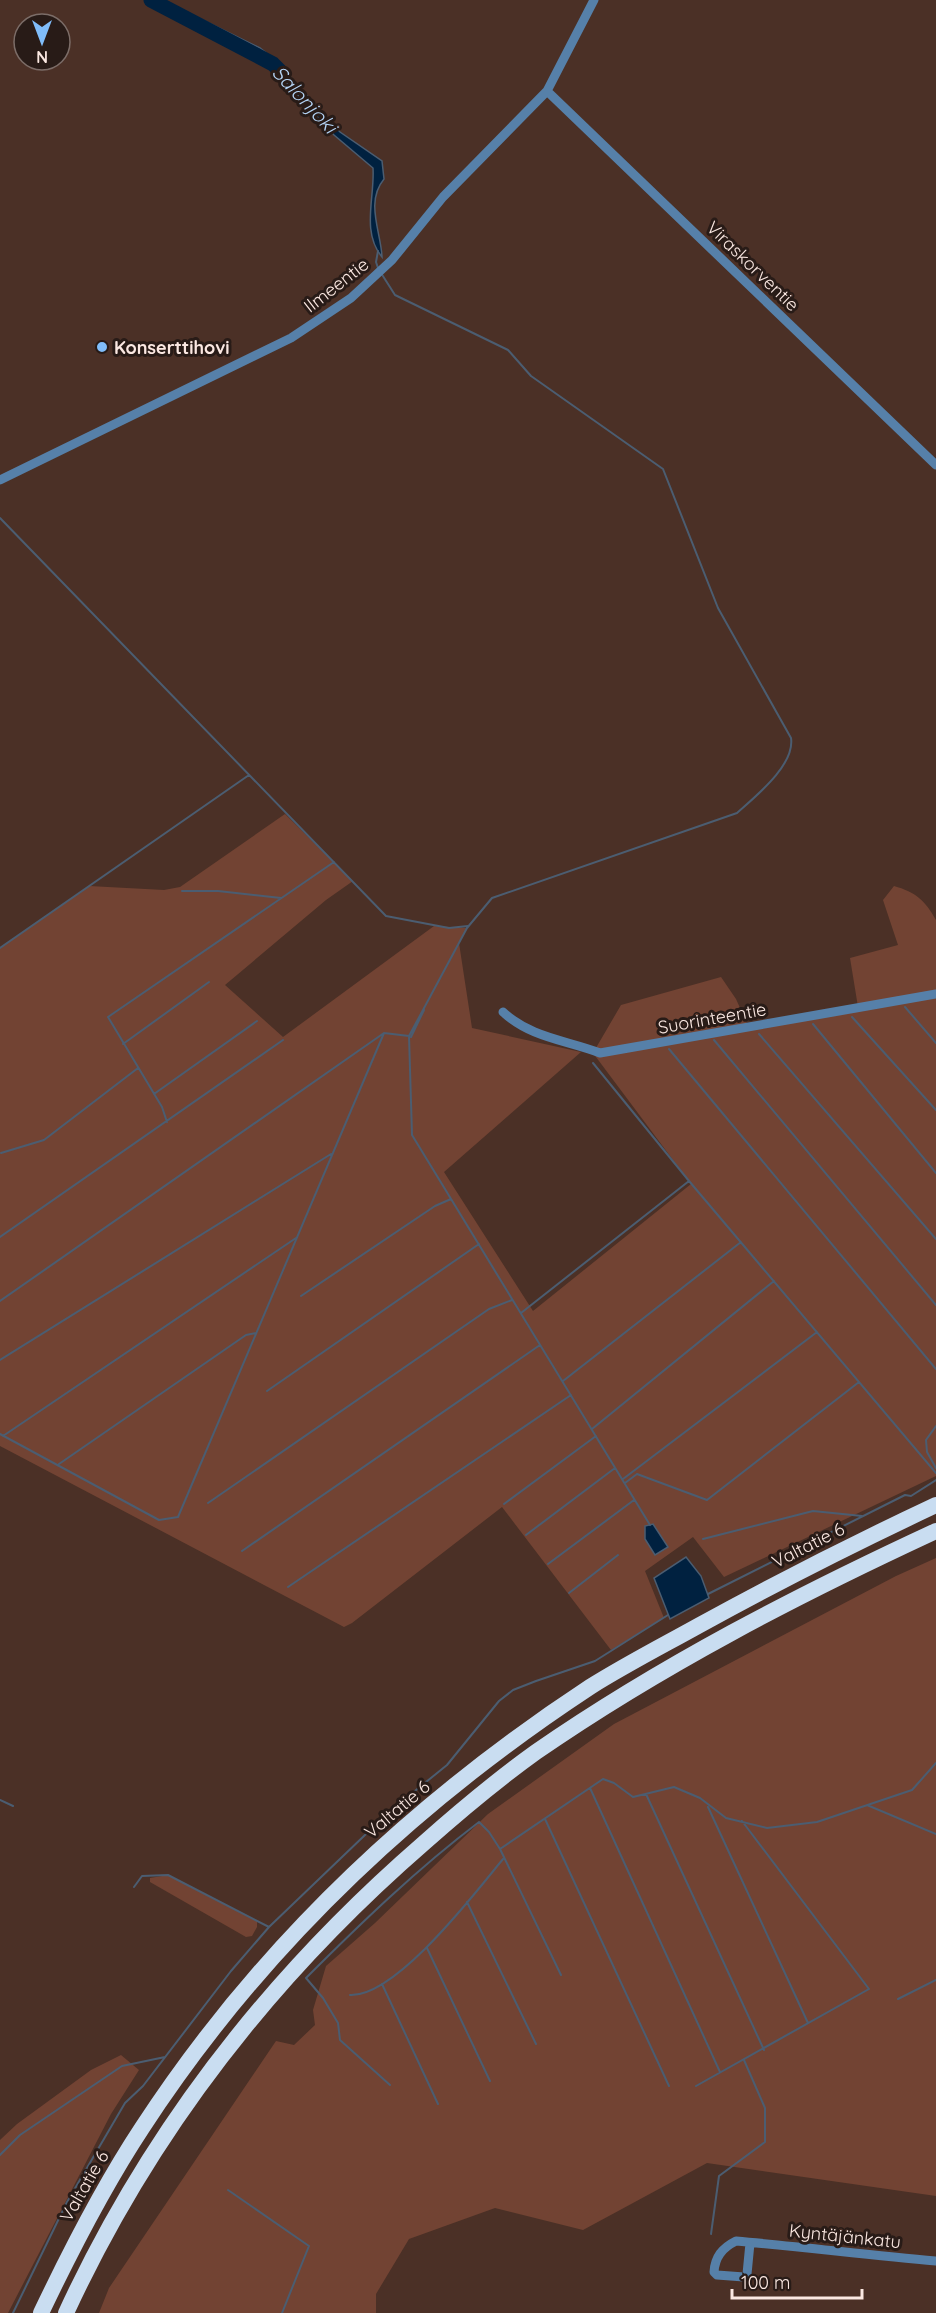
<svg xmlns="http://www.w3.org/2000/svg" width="936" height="2313" font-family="Quicksand,sans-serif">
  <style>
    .green { fill: #724333 }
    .water { fill: #002140; stroke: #4b5d71; stroke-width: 1.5 }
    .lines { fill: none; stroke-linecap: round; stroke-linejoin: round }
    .stream { stroke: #4b5d71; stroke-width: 2 }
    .river { stroke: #002140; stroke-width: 15 }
    .minor { stroke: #5680a9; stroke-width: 9 }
    .motorway { stroke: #c9ddf1; stroke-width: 16 }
    .poi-dot { fill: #80bdfa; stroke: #281b17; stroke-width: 2 }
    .labels { text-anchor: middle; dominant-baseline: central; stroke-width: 6; stroke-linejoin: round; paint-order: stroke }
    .street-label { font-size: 18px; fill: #fbe8e2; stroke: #281b17 }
    .poi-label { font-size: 18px; font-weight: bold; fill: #fbe8e2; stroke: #281b17; text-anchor: start }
    .water-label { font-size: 20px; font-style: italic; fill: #b4d4f6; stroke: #281b17 }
  </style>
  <rect width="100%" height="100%" fill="#4b3026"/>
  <!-- green -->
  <path class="green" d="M285,814L353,881L326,900L225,985L283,1037L434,926L467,928L459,943L472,1028L581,1052L444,1172L533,1311L691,1184L593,1053L621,1005L721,977L736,999L749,1028L858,1007L850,958L898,945L883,900L894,886C915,892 925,900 936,920V1476L724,1577L693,1537L645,1571L664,1618L611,1650L502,1507L352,1623L344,1627L0,1446V948L89,886L164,890L180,887Z
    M936,1558V2196L707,2163L583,2230L495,2208L409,2239L376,2294V2313H99L109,2288L276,2041L294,2045L315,2025L313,2010L326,1966L375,1923L488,1814L614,1724L896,1576Z
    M168,1875L257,1921V1927L252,1936L246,1937L150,1882V1878Z
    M121,2055L139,2070L111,2114L8,2313H0V2140L17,2124L91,2070Z"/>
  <!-- water -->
  <path class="water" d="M149,0H162L260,48L276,61L340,132L382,161L384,179C365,202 381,232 382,257C361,232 375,197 373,168L334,135L264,58Z
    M653,1524L668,1547L655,1555L645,1539V1526Z
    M686,1557L701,1576L709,1598L670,1619L654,1578Z"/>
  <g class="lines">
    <!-- stream -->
    <path class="stream" d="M378,251L376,262L378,268
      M381,273L395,295L508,350L531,376L663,469L718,608L791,738C795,765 756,796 737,813L492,898L467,928L409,1036L412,1135L650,1525
      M0,518L386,916L449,928L468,926
      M182,891H218L281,898
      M0,948L249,775
      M905,1007L936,1043
      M852,1017L936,1110
      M813,1024L936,1173
      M759,1034L936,1239
      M411,1037L424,1010
      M714,1040L936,1305
      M123,1044L209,982
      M669,1049L936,1369
      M593,1063L689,1181L936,1473
      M154,1094L257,1021
      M167,1122L162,1107L108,1017L334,862
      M1,1153L44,1140L138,1068
      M0,1237L283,1040
      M301,1296L435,1206L451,1199
      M0,1301L384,1033L409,1036
      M521,1313L689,1181
      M0,1360L331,1154
      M563,1381L741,1242
      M267,1391L479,1244
      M936,1426L926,1440L927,1452L936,1468
      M592,1429L774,1281
      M0,1434L159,1520L178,1517L384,1033
      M3,1436L296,1238
      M59,1464L246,1335L256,1333
      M623,1479L817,1332
      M625,1483L637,1474L707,1500L859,1382
      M208,1503L489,1309L512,1300
      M504,1504L596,1436
      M526,1535L615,1468
      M703,1539L813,1511L862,1516
      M242,1551L540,1345
      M548,1564L634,1500
      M288,1587L571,1395
      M569,1593L618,1555
      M708,1594L905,1495L911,1496L936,1480
      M590,1788L720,2072
      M646,1794L764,2050
      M0,1800L13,1806
      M867,1805L936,1834
      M708,1807L808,2023
      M545,1819L669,2086
      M500,1849L603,1779L614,1783L633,1797L674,1787L700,1798L726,1818L767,1828L817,1822L912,1790L936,1763
      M134,1887L142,1876L168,1875L269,1927
      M467,1902L536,2044
      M427,1948L490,2081
      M382,1984L438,2104
      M350,1995C396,1997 475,1893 503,1859
      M898,1999L936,1980
      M390,2085L340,2040L338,2023L323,1998L306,1978C361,1923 417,1869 479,1822L489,1832L500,1849L561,1975
      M696,2086L869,1989L742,1821
      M0,2155L20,2135L122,2066L165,2057
      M228,2190L309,2246L282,2313
      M711,2234L719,2176L765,2142V2108L744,2060
      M13,2313L67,2202L125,2103L143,2086L231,1971L269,1927L389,1812L447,1765L499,1701L513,1690L536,1681L595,1661L668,1615"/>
    <!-- river -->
    <path class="river" d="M151,0L273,64L281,72"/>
    <!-- minor -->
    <path class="minor" d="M547,91L936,465
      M0,480L291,338L351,298L392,260L443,197L547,91L594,0
      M503,1012C531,1038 566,1040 600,1053L936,994
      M750,2243L747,2274L744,2277L717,2275L714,2272C715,2257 722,2248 736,2241C803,2247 869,2255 936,2261"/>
    <!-- motorway -->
    <path class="motorway" d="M41,2313C71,2250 103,2187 142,2128C258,1950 412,1804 590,1687C625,1665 662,1646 698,1626C776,1583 855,1543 936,1505
      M66,2313C150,2131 273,1974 424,1843C460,1811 497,1780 536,1752C662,1665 798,1595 936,1531"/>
  </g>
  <!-- markers -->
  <circle class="poi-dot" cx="102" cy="347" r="6"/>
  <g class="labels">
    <!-- street labels -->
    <g class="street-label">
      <text transform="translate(753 266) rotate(44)">Viraskorventie</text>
      <text transform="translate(336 285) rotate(-38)">Ilmeentie</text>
      <text transform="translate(712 1018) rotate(-10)">Suorinteentie</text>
      <text transform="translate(808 1545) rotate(-27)">Valtatie 6</text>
      <text transform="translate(397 1809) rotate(-40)">Valtatie 6</text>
      <text transform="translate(84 2186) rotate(-60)">Valtatie 6</text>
      <text transform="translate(845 2236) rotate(6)">Kyntäjänkatu</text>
    </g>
    <!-- poi labels -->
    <g class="poi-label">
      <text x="114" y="347">Konserttihovi</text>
    </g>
    <!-- water labels -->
    <g class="water-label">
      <text transform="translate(305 99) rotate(47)">Salonjoki</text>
    </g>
  </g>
  <!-- north arrow -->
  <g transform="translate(42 42) rotate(180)"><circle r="28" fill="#281b17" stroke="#7c6d68" stroke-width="1.5"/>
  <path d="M0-4.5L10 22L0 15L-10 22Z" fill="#80bdfa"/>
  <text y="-9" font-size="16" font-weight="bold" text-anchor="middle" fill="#fbe8e2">N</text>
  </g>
  <!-- scale -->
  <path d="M732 2289v9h130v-9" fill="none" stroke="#fbe8e2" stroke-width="3"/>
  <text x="741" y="2289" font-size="18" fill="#fbe8e2" stroke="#281b17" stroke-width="4.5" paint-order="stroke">100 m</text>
</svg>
